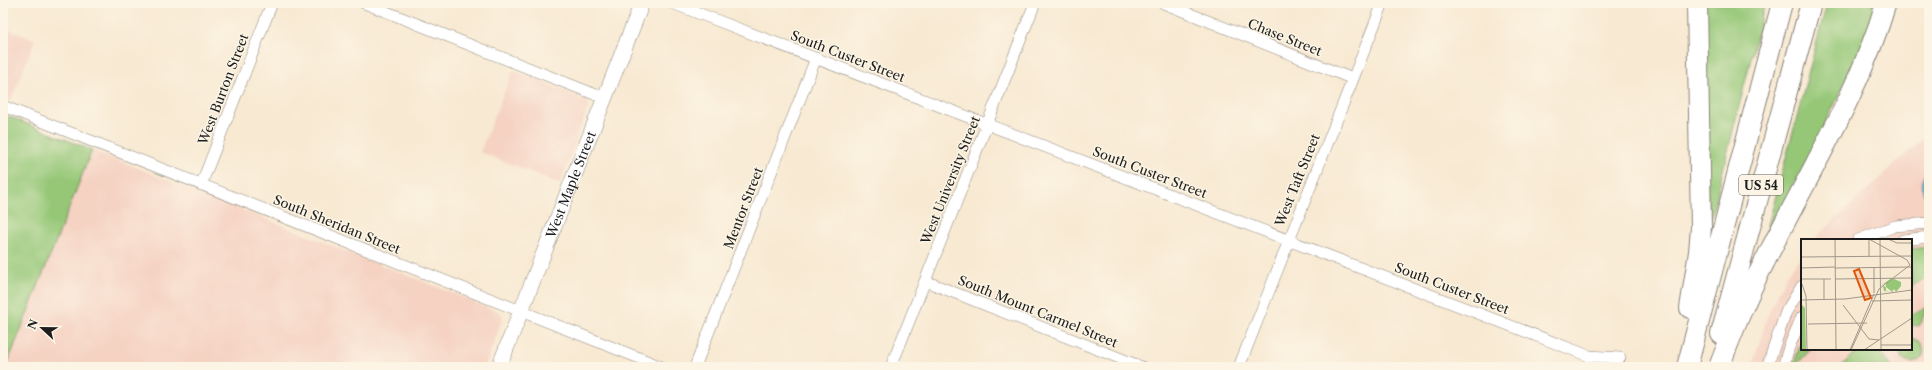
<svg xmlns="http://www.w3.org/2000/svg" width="1932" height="370" font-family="'Libre Caslon Text',serif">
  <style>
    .built { fill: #f5d2c2 }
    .green { fill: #95c777; stroke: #58724a }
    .water { fill: #59bcd8; stroke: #3a6c7a }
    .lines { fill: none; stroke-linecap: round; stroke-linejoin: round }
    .street-casing { stroke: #8a8277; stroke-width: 12 }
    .secondary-casing { stroke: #8a8277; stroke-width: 16 }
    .highway-casing { stroke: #8a8277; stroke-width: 22 }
    .street { stroke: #fff; stroke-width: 11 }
    .secondary { stroke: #fff; stroke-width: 15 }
    .highway { stroke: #fff; stroke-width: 20 }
    .labels { text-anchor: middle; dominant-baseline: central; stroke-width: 3; stroke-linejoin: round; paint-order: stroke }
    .shield { fill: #fcf5e5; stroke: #5f5d58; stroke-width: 1 }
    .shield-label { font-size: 12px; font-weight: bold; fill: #1c1c1c }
    .street-label { font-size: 13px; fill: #1c1c1c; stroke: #fcf5e5 }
    .inset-road { fill: none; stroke: #a09789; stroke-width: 1 }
    .view { fill: #de560d; fill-opacity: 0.15; stroke: #de560d; stroke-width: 2 }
    .inset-edge { fill: none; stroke: #1c1c1c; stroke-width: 2 }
  </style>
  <rect width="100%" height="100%" fill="#fcf5e5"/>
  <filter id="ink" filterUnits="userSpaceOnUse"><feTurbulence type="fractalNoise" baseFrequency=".025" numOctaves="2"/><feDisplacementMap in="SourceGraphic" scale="8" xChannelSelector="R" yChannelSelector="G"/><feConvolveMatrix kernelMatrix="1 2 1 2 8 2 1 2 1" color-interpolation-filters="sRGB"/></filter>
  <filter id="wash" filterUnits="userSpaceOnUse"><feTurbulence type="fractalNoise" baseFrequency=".012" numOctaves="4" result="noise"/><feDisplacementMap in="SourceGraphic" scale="16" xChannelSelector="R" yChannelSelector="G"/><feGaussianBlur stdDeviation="0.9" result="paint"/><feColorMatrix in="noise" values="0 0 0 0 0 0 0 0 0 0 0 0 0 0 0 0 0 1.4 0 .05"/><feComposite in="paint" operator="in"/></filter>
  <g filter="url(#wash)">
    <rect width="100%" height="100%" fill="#f8e9d2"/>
    <!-- built -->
    <path class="built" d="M3,27L35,40L11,101L3,98Z
      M513,70L588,101L589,106L560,184L480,152Z
      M1929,133V367H1752L1768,314L1786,276L1802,255V349H1911V240H1813Z
      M92,150L497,311L502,314L503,318L485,367H6Z"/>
    <!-- green -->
    <path class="green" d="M1703,3H1765L1708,230Z
      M1827,3H1880L1871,31L1770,234L1766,233Z
      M3,114L92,150L6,367H3Z
      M1929,247V278L1911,286V249Z
      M1925,307L1927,309L1919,326L1911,325V315Z
      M1912,338L1920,342C1931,355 1915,370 1902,359L1899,349H1911Z
      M1802,339V349H1811L1797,364L1800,367H1793Z
      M1860,349H1877L1892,367H1840Z"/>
    <!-- water -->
    <path class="water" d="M1929,166V200C1918,191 1923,177 1929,166Z"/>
  </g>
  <g filter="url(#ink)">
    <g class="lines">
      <defs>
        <path id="street" d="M364,3L604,98
          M672,3L1589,356L1620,358
          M1163,3L1353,79
          M3,106L662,367
          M201,185L272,3
          M1858,240L1895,226L1929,223
          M1903,240L1929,237
          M925,281L1142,367
          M695,367L816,58
          M891,367L1035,3
          M1239,367L1383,3
          M1767,367L1786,312L1802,286
          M1783,367L1789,347L1802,317"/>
        <g id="secondary">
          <path id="s1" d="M499,367L642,3"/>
        </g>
        <path id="highway" d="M1690,308L1699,252L1701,227L1697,3
          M1721,334L1811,3
          M1687,367L1782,3
          M1719,367C1733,331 1747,295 1765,261C1807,176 1859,94 1886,3"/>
      </defs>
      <!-- street casing -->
      <use href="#street" class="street-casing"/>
      <!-- secondary casing -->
      <use href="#secondary" class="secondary-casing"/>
      <!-- highway casing -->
      <use href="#highway" class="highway-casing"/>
      <!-- street -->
      <use href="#street" class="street"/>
      <!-- secondary -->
      <use href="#secondary" class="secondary"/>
      <!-- highway -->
      <use href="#highway" class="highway"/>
    </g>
  </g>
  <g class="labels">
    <!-- shield labels -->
    <rect class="shield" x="1739" y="175" width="44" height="20" rx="3"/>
    <g class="shield-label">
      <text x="1761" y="185">US 54</text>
    </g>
    <!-- street labels -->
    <g class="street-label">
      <text transform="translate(1285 37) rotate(22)">Chase Street</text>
      <text transform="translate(848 56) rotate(21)">South Custer Street</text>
      <text transform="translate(223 89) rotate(-69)">West Burton Street</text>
      <text transform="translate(1150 172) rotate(21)">South Custer Street</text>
      <text transform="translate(950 180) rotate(-68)">West University Street</text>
      <text transform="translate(1297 180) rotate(-68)">West Taft Street</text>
      <text stroke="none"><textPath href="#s1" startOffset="196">West Maple Street</textPath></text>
      <text transform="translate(743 208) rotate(-69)">Mentor Street</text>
      <text transform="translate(337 224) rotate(22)">South Sheridan Street</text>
      <text transform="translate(1452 288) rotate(21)">South Custer Street</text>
      <text transform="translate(1038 311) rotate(22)">South Mount Carmel Street</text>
    </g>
  </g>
  <!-- overview -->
  <g transform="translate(1801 239)">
    <rect width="111" height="111" fill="#f8e9d2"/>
    <path d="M91,39L100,43V47L95,53L93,50L91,53H90L91,51L90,52L85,48V52L90,53L83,52L82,47L85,48V44L79,47ZM1,66L4,69L5,111H0Z" fill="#95c777"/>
    <path class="inset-road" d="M34,0L35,111M68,0V17M79,0L80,111M87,0L96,4H111M0,18L111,17M0,29L34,28M34,29L111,28M73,29V54M0,40H30M34,40L111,39M1,45L5,57L6,111M23,60V40M0,61L44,60L111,51M71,62L111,61M42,66L68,100L78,101M7,85L66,84M80,106H111M49,111L73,55M50,111L78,50L109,26L106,21L68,0M63,111L111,79"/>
    <path class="view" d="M58,30L70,59L64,61L53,32Z"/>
    <rect width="111" height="111" class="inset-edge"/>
  </g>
  <!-- margin -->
  <rect width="1932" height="370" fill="none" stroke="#fcf5e5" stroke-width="16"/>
  <!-- north arrow -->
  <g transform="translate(42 328) rotate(292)" stroke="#fcf5e5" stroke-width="3" paint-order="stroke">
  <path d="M0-3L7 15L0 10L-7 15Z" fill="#1c1c1c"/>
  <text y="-6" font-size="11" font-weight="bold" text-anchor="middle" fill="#1c1c1c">N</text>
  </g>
</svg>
